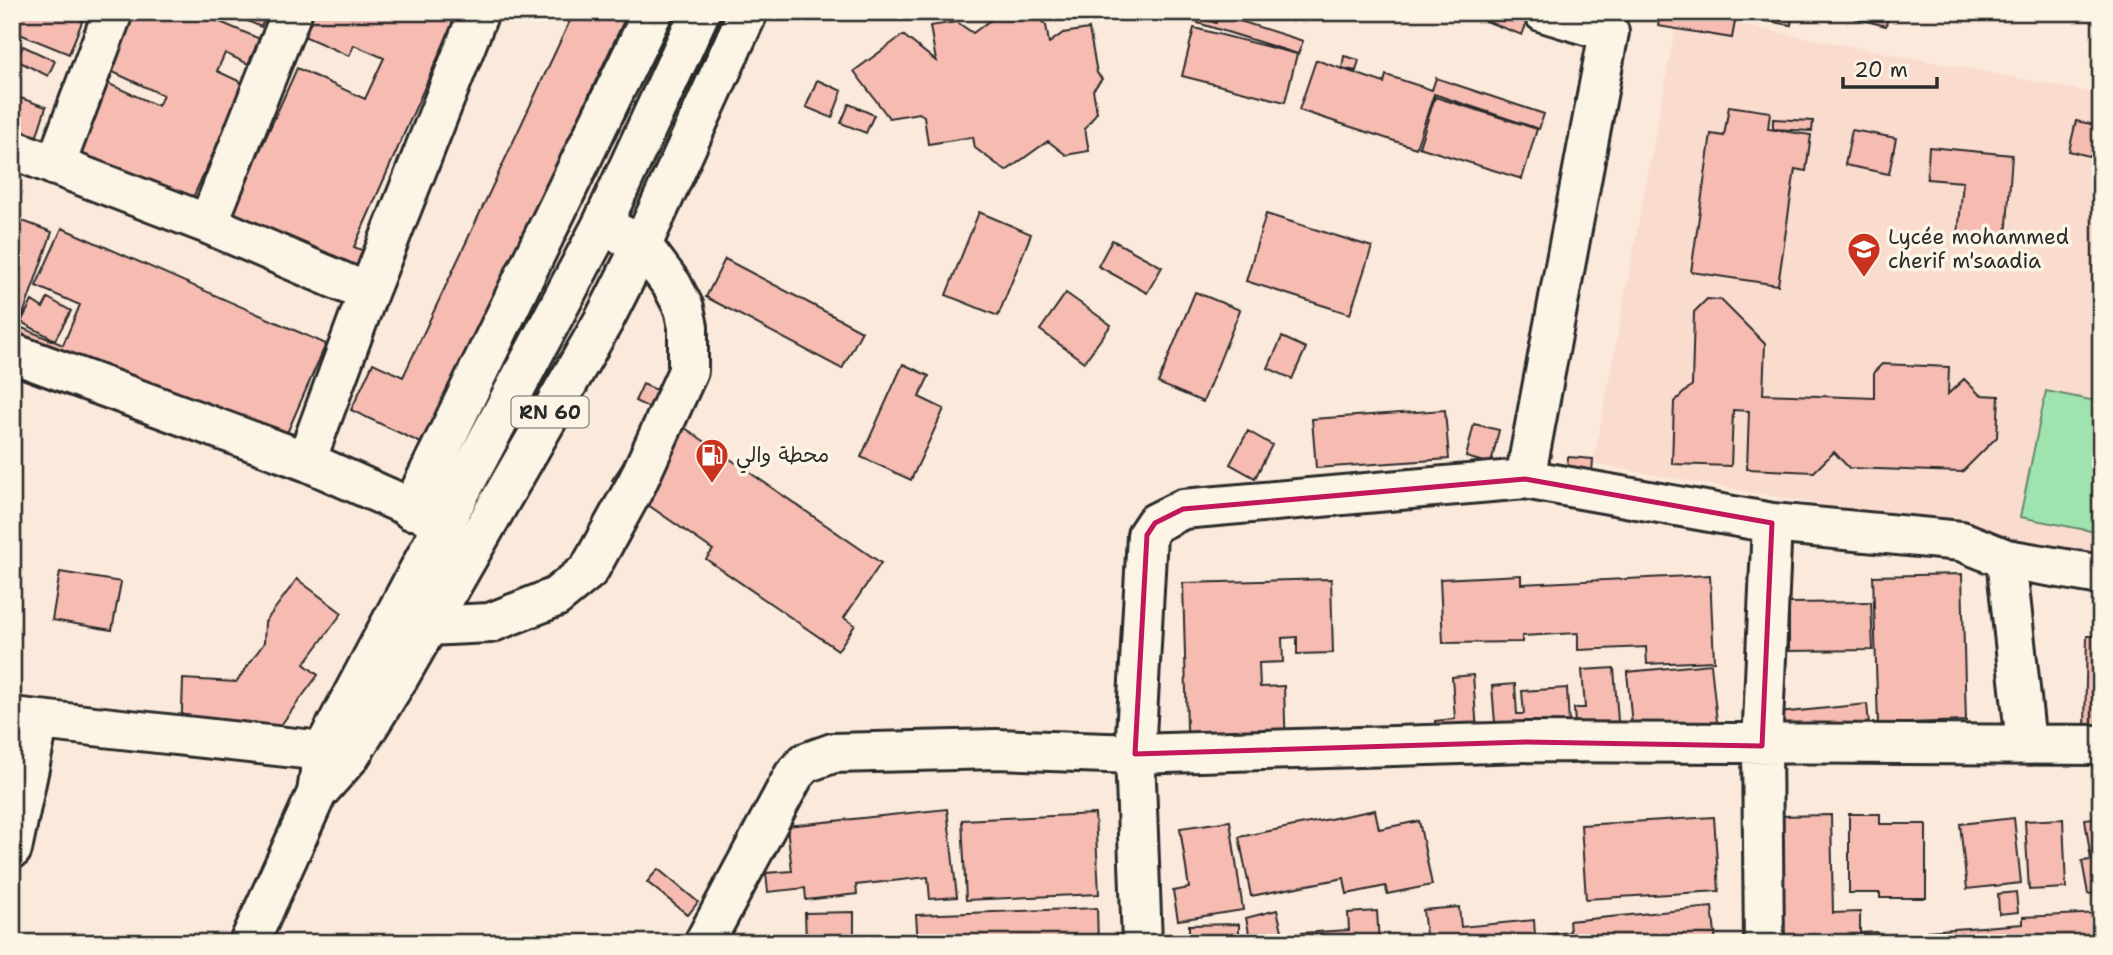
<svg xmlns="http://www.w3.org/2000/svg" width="2113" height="955" font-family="'Shantell Sans','Playpen Sans Arabic',sans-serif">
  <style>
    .built { fill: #fadccf }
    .green { fill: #9fe3ae; stroke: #65876c; stroke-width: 2 }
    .building { fill: #f6bcb2; stroke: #2b2b2b; stroke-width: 2 }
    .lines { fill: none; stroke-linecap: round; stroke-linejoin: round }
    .minor-casing { stroke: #2b2b2b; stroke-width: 44 }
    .major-casing { stroke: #2b2b2b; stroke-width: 44 }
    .minor { stroke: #fcf5e5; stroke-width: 38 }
    .major { stroke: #fcf5e5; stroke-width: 38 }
    .marked { fill: none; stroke: #c2185b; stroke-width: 5; stroke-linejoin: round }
    .labels { text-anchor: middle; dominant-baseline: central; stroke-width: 7; stroke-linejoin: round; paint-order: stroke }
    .shield { fill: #fcf5e5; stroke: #6a6863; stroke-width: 2 }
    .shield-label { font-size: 19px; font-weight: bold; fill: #2b2b2b }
    .poi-label { font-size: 21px; fill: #2b2b2b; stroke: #fcf5e5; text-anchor: start }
  </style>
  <rect width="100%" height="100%" fill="#fbeadb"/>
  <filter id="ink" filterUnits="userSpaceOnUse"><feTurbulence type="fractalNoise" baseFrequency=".0143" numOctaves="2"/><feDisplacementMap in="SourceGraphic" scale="14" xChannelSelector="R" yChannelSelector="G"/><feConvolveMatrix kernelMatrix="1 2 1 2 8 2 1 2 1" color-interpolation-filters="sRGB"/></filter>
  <g filter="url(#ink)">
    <!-- built -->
    <path class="built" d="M1678,13L2101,94V555L1593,464Z"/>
    <!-- green -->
    <path class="green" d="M2046,391L2101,402V533L2020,517Z"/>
    <!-- building -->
    <path class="building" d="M12,12H86L69,54L15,32L12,38Z
      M128,12H197L260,39L248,64L225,53L217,71L245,84L185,215L69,161L105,82L158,106L163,95L102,67Z
      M227,12H267L261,27Z
      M315,12H458L354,247L364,251L343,298L219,242L297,68L365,99L384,58L354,45L349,56L304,36Z
      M574,12H628L425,445L351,410L373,363L403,377Z
      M1001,12H1030L1046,25L1049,43L1063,33L1089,29L1097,73L1102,79L1093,90L1097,112L1085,129L1089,151L1066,155L1048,141L1006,171L975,148L973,137L928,144L924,116L919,113L889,118L854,71L903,35L936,61L930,26L957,22L973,33Z
      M1462,12H1531L1522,35Z
      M1660,12H1793L1791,25L1736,16L1732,38L1658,26Z
      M1852,12H1889L1886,26L1850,17Z
      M1218,14L1303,41L1298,54L1198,23L1200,18L1216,23Z
      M1194,28L1297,54L1285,102L1182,76Z
      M23,46L55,61L48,76L16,60Z
      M1344,56L1359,60L1356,71L1342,68Z
      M1316,60L1384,83L1386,75L1432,90L1436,78L1544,114L1539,129L1434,94L1416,148L1299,110Z
      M817,80L842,91L832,118L806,107Z
      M12,95L46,107L28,163L12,158Z
      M1435,97L1537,129L1522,179L1419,147Z
      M849,104L874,115L866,133L841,123Z
      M1729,106L1770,112L1768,129L1811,135L1806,171L1795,169L1778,285L1691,272L1711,134L1724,136Z
      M1773,119L1813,121L1812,131L1773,129Z
      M2076,121L2101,126V159L2069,151Z
      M1852,130L1896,138L1889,174L1845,165Z
      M1929,147L2012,155L2006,239L1958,235L1963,182L1927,179Z
      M979,212L1031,234L998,316L946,295Z
      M1266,214L1372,247L1350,314L1246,281Z
      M12,217L52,232L12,346Z
      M62,228L326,344L284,440L12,345L20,327L63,345L80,305L36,286Z
      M1112,240L1162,267L1147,293L1098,266Z
      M725,259L862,331L842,369L706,297Z
      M1195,292L1240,310L1203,402L1158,383Z
      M1066,293L1111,325L1084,362L1040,330Z
      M48,298L71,311L55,340L21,322L32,301L43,308Z
      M1707,299L1721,300L1765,344L1763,394L1874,398V372L1882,364L1949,367L1948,394L1964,379L1980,395L1999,396L1997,437L1962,472L1849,468L1834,452L1814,472L1747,469L1749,411L1733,410L1731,466L1672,464L1674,402L1692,385L1694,312Z
      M1282,337L1306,348L1292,379L1268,368Z
      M903,364L929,376L919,397L944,409L911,480L861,457Z
      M643,384L668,395L660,413L635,401Z
      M659,410L881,563L844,618L855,625L838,650L706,559L713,550L612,480Z
      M1445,410L1449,459L1316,468L1312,419Z
      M1474,424L1499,430L1491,464L1466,457Z
      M1248,431L1272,445L1255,478L1230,464Z
      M1568,457L1593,459L1591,488L1566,486Z
      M60,572L121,582L112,630L52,620Z
      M1962,574L1966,721L1878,724L1873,576Z
      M1521,575V584L1710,575L1714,661L1647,664L1646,647L1578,650V633L1522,636V642L1443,643L1440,579Z
      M297,579L342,613L304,664L318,675L275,733L181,739L183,679L236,682L264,643L265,622Z
      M1331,579L1333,653L1297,654V637L1282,638L1283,662L1259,663L1260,687L1284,686L1286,755L1188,764L1183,583Z
      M1871,602L1873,650L1789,651V603Z
      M2087,636H2101V729L2085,728Z
      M1711,664L1720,751L1635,758L1627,672Z
      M1614,668L1621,761L1570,764L1568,734L1496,735L1492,686L1515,684L1517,714H1524L1522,691L1567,688L1569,725H1575L1574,708H1585L1582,670Z
      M1473,675L1478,747L1436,740L1435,721L1455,719L1452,677Z
      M1867,704L1872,754L1785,764L1779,713Z
      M947,809L957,897L930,899L928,877L856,885L857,894L806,900L805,888L768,892L766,873L792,871L787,826Z
      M1375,810L1379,829L1419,821L1432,885L1387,894L1386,886L1347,894L1344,878L1251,896L1239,837Z
      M1095,814L1099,894L966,900L962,820Z
      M1849,814H1880V824H1926V898H1880V893H1849Z
      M1831,815L1833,913L1860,912V933L1877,932V943H1778L1776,816Z
      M1714,817L1719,891L1586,899L1581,825Z
      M2101,817V892L2088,894L2082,861L2091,860L2085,819Z
      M2014,818L2021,883L1967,889L1960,824Z
      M2063,819L2066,888L2029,890L2025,821Z
      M1230,821L1243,910L1178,920L1173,891L1189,888L1180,828Z
      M658,869L698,902L688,915L647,882Z
      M2016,892L2018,912L1999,914L1998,894Z
      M1459,907L1461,927L1534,920L1535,936L1570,932L1569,921L1712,907L1716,943H1427L1423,910Z
      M1097,908L1098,943H918L916,915Z
      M1277,910L1285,943H1251L1246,918Z
      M1377,911L1379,943H1302L1301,933L1349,930L1348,913Z
      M854,912V943H718L806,941L805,913Z
      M2101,913V943H1927V931L2023,924V917Z
      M1239,924V943H1189V925Z
      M597,935V943H582L581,936Z"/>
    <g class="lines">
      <defs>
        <path id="minor" d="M12,149L208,224L368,293L306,461
          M55,166L113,12
          M208,224L292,12
          M368,293L479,12
          M12,353L306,461L434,518
          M1525,479L1609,32L1543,12
          M411,510L653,12
          M1772,523L1961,541L2006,559L2101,575
          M2006,559L2026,744
          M401,621L427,626L490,623L556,597L589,570L637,483L688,371V327L684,308L672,285L642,245L602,225
          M12,717L323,751
          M12,849L39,720
          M704,943L794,775L805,763L833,753L996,749L1135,754L1526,742L2101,745
          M1142,943L1135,754L1147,535L1155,523L1183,509L1525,479L1772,523L1762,746L1764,943"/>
        <path id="major" d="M319,791L350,756L399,677L604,320L642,245L748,12
          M249,943L317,793L323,751L602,225L700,12"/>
      </defs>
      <!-- minor casing -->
      <use href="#minor" class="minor-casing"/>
      <!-- major casing -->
      <use href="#major" class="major-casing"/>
      <!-- minor -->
      <use href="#minor" class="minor"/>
      <!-- major -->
      <use href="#major" class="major"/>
    </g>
  </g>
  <!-- marked area -->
  <path class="marked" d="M1525,479L1772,523L1762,746L1526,742L1135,754L1147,535L1155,523L1183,509Z"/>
  <!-- icons -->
  <defs>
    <symbol id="school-pin" viewBox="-11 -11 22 30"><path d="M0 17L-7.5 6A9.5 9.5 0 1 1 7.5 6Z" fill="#c8321e" stroke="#fcf5e5"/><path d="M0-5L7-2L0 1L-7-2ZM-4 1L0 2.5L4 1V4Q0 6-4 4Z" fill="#fff"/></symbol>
    <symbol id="fuel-pin" viewBox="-11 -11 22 30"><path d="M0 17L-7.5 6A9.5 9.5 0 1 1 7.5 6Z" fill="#c8321e" stroke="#fcf5e5"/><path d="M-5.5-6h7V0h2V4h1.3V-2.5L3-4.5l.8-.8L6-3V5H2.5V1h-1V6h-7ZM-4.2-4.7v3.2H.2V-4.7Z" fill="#fff"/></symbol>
  </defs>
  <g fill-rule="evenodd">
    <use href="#school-pin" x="1845" y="230" width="38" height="52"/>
    <use href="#fuel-pin" x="693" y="436" width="38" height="52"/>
  </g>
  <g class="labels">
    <!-- shield labels -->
    <rect class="shield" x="511.5" y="396.5" width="77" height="31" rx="5"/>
    <g class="shield-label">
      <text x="550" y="412">RN 60</text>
    </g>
    <!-- poi labels -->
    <g class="poi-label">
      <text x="1888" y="237">Lycée mohammed<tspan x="1888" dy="24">cherif m'saadia</tspan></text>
      <text x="736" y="455">محطة والي</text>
    </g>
  </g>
  <!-- margin -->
  <rect width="2113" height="955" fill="none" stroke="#fcf5e5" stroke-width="42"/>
  <rect x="21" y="21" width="2071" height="913" fill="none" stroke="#2b2b2b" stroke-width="2.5" filter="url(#ink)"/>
  <!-- scale -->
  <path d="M1843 77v10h94v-10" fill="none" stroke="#2b2b2b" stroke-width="3.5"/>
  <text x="1854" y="77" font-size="21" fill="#2b2b2b" stroke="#fcf5e5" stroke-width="5" paint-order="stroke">20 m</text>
</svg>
